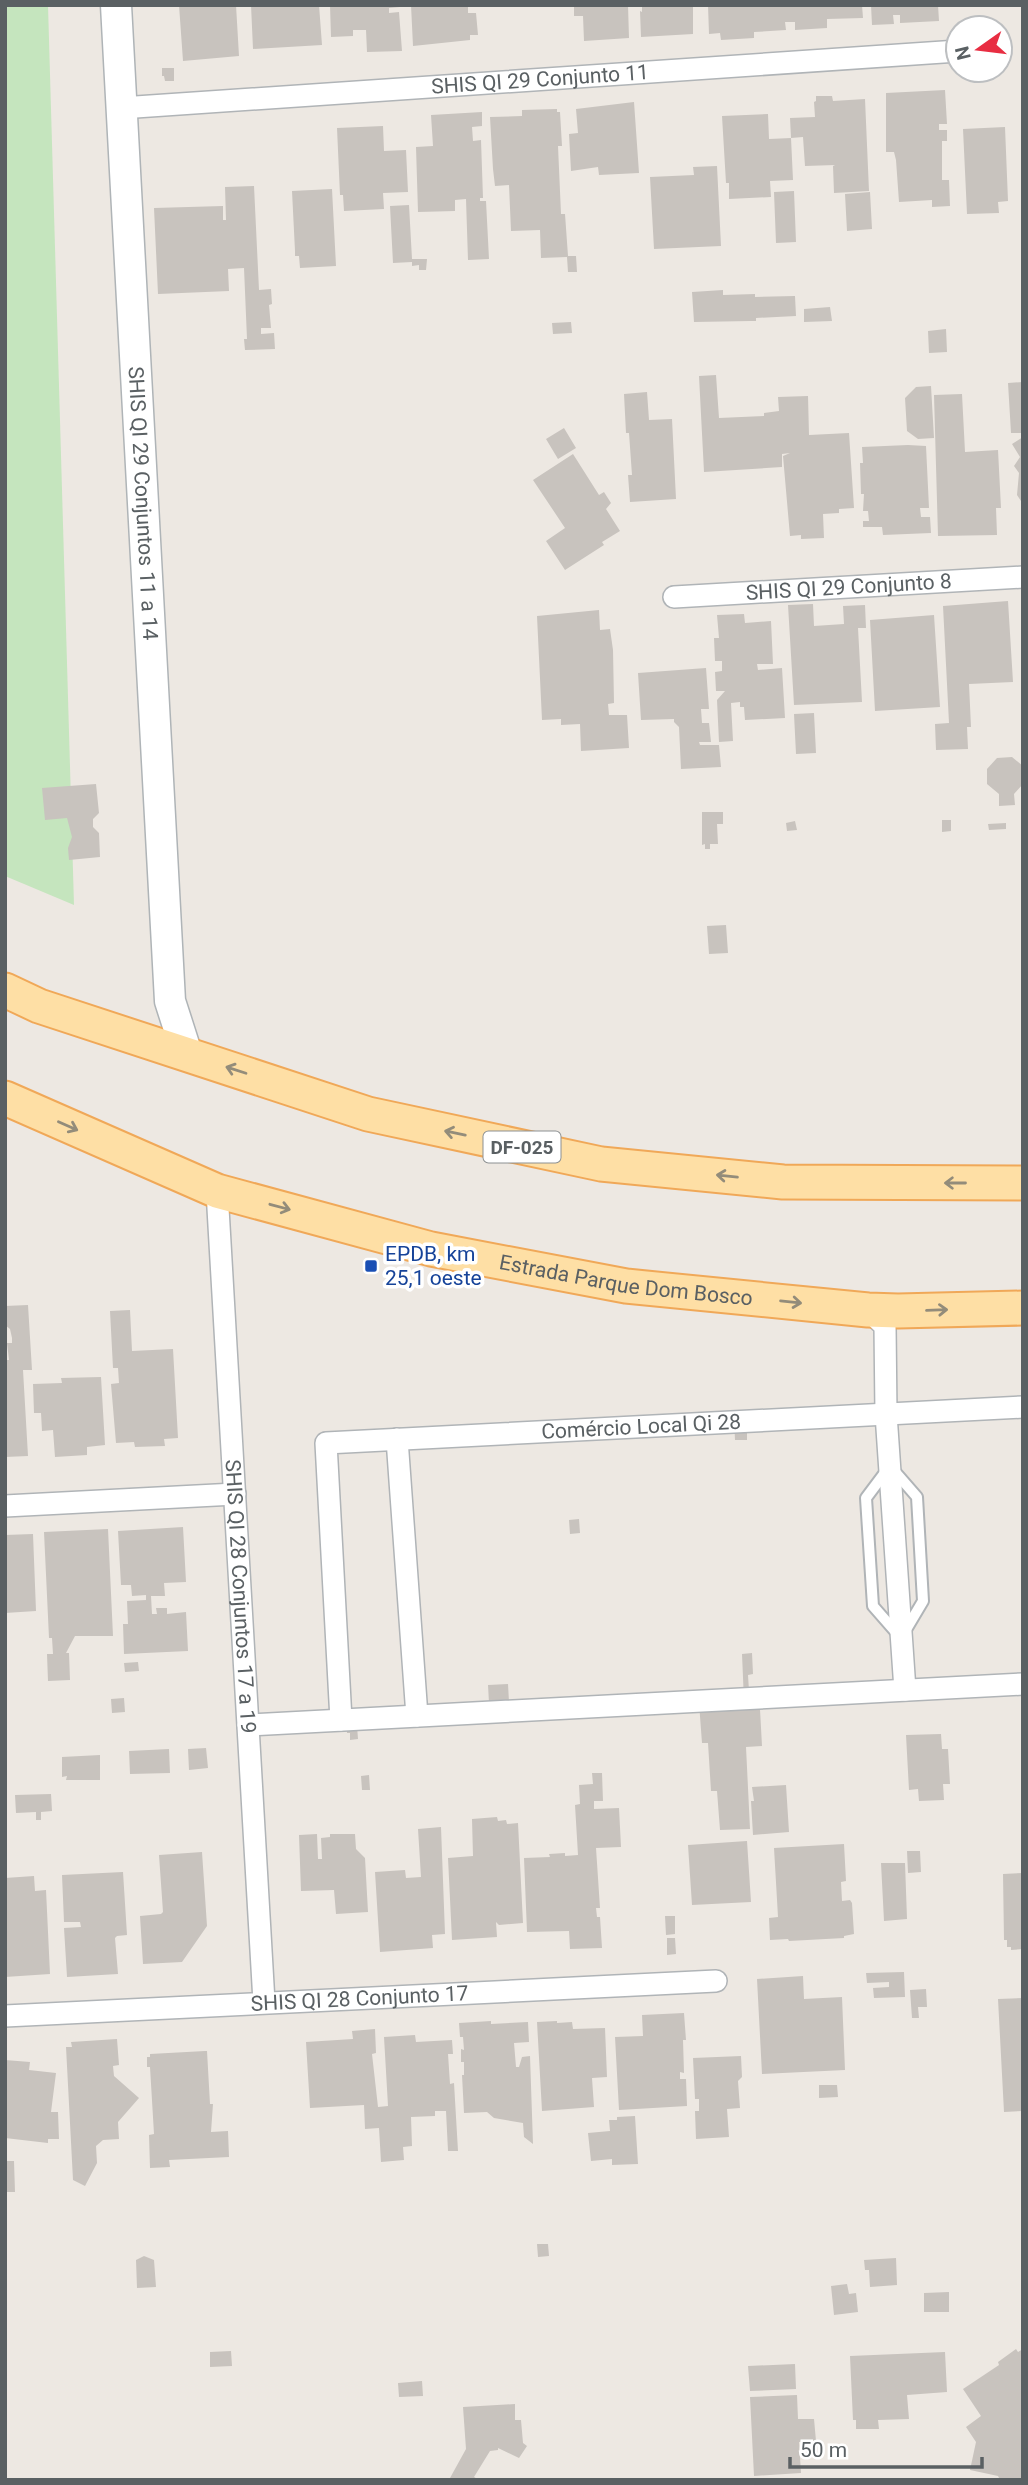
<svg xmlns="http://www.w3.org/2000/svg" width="1028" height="2485" font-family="Roboto,sans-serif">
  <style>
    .green { fill: #c5e5be }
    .building { fill: #c8c3be }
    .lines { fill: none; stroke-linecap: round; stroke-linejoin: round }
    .lane-casing { stroke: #b0b4b7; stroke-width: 14 }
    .street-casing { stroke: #b0b4b7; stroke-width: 24 }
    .secondary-casing { stroke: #afb4b7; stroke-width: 33 }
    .primary-casing { stroke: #f0a858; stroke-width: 37 }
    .lane { stroke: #fff; stroke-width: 10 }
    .street { stroke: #fff; stroke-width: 21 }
    .secondary { stroke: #fff; stroke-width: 30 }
    .primary { stroke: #fedfa5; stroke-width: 33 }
    .oneway { stroke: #938c7a }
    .transit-dot { fill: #1a4fb4; stroke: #fff; stroke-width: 2.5 }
    .labels { text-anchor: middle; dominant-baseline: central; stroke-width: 7; stroke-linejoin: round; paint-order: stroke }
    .shield { fill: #fff; stroke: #8c9092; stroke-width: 2 }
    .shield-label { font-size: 19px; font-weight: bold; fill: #5a6063 }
    .street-label { font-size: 21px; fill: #5a6063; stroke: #fff }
    .transit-label { font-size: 21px; fill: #164399; stroke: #fff; text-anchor: start }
  </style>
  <rect width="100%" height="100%" fill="#ede8e2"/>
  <!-- green -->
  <path class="green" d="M5,5H48L74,905L5,876Z"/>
  <!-- building -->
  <path class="building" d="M179,5H236L239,56L183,61Z
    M251,5H319L322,45L253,49Z
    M330,5H400V7L389,8V13L399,12L402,51L367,52L366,30H353V36L331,37Z
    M411,5H468V13H476L478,35H470V40L413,46Z
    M574,5H628L629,38L584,41L583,16H574Z
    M642,5H693V34L641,37L640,11L642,12Z
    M708,5H862L863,18L827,19V28L795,30V22H785L786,30L754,32V38L721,40L720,33L709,34Z
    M871,5H938L939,21L900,23V15H893L894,24L872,25Z
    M162,68H174V81H165L164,76H162Z
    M945,90L947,124H939V130H947V141H942V180H949L950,206L932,207V200L899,202L896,160L894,152H886V93Z
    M816,96H832L833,101L865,99L869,191L834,193L833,166L835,165L805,166L803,137L791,138L790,118L815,117L814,102L816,101Z
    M634,102L639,173L599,175L598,167L571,171L569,134L578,133L576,109Z
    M557,109V112H560L562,146H558L561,214H565L568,256H576L577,272H568L567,257L541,258L540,230L511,231L509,185L495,186L493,169L490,117L522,116V110Z
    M482,112V126L472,127L473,141L481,140L483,198H480V201H486L489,259L468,260L466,199L455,200V211L418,212L416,147L433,146L431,115Z
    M768,114L769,139L791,138L793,180L770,181L771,197L729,199V183H726L722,116Z
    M383,126L384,151L406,150L408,192L383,193L384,209L344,211L343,195H340L337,128Z
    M1005,127L1008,201L998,202L999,213L967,214L963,129Z
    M717,166L721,246L654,249L650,177L694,175L693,167Z
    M254,186L259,290L271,289L272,304L269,305L271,328H261V334L274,333L275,349L245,350L244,339H247L244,268L228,269L229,291L158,294L154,208L223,206V220H226L225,187Z
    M332,189L336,266L300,268L299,256H295V251L292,191Z
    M794,191L796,242L776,243L774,192Z
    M870,192L872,229L847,231L845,194Z
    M409,205L412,259H427L426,270H419V265L412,266V262L393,263L390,206Z
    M723,290V295L755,294V297L795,296L796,316L756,318V321H751L694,322L692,292Z
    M830,307L832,321L804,322V309Z
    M571,322L572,333L553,334L552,323Z
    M946,329L947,352L929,353L928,331Z
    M716,375L719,418L764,416V413L779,411L778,397L808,396L809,435L849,433L854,508L839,509V513L823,514L824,538L801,539V535L790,536L783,456L790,453L782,454V467L704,472L699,376Z
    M1023,382V433H1011L1008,383Z
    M931,386L934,438L918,439L907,431L905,398L916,387Z
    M647,392L649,420L672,419L676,499L630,502L628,475H632L629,433H626L624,394Z
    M962,394L965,452L998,450L1001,508H996L997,535L938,536L934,395Z
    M564,428L576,448L558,459L546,439Z
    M1023,437V504L1017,495L1019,473L1014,466L1020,457L1012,444Z
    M908,445L926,446L929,508H920L921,517H930L931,533L883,535L882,527H863V521H869L868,511H863L864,494H861L860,463H863L862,447Z
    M573,454L599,495L604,492L611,503L606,509L620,531L602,542L604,545L565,570L546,541L565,528L533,480Z
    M1008,601L1013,682L969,684L971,727H967L968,749L936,750L935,724L949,723L943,606Z
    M813,604L814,626L844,624L843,606L865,605L866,628H858L862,702L794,705L788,605Z
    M599,610L600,630L610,629L613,650L614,703L608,704L609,715H627L629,748L581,751L580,724L561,725V719L542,720L537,616Z
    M744,614L745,623L771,621L773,664H757L758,670L782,668L785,718L745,720L744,707H740V702L731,703L733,741L719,742L717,700L725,691H716L715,672L722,671V661H715L714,638H719L717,615Z
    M934,615L940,707L875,711L870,620Z
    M706,668L709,709H701L702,723H709L711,742H699L700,745H719L721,767L681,769L679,727L674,722V719L641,720L638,673Z
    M814,713L816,753L796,754L794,714Z
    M1012,757L1023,766V784L1014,794L1015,805L999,806V794L987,784V769L997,758Z
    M96,784L99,813L93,819V827L99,833L100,857L69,860L68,848L72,837L67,818L45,820L42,788Z
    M702,812H723V824H717L718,844H710V849H705V844L702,845Z
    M942,820H951V831L942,832Z
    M795,821L797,830L787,831L786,823Z
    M1006,823V829L989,830L988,824Z
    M726,925L728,953L709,954L707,926Z
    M28,1305L32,1370H23L28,1456L5,1457V1360H9L7,1343H12V1338L10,1329L5,1325V1306Z
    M130,1310L132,1351L173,1349L178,1438L164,1439L165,1446L135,1447L134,1442L116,1443L111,1384L119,1383L118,1368H113L110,1311Z
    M101,1377L105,1445L87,1447V1455L55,1457L53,1430L42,1431L41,1413H34L33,1384L62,1383L61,1378Z
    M747,1419V1440H735L734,1420Z
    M579,1519L580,1533L570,1534L569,1520Z
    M183,1527L186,1582L164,1583L165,1596H151L152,1614H157L156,1608H167V1614L186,1612L188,1651L124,1654L123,1624H128L127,1601L146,1600V1595L132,1596L131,1585H121L118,1531Z
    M108,1529L113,1636H75L66,1653H69L70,1680L48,1681L47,1654H53L52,1638H49L44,1532Z
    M33,1534L36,1611L5,1613V1535Z
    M752,1653L753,1674L748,1675L749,1691H759L762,1746L746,1747L750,1829L720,1830L717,1791H711L708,1743H702L699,1703L744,1701L742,1654Z
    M138,1662L139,1671L125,1672L124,1663Z
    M508,1684L510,1720L490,1721L488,1685Z
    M124,1698L125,1712L112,1713L111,1699Z
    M346,1713L357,1726L358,1739L350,1740V1733H347Z
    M941,1734L942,1749H948L950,1784H943L944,1800L919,1801L918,1789L909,1790L906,1735Z
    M206,1748L208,1768L189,1770L188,1749Z
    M169,1749L170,1773L130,1774L129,1751Z
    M100,1755V1780H66L67,1776L62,1777V1757Z
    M592,1773H602L603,1801H594V1809L619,1808L621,1847L596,1848L600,1908H596L597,1917H600L602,1948L570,1949L569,1931L527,1932L524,1858L550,1857L549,1854L565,1853V1856L578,1855L575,1805L580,1804L579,1785L593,1784Z
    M369,1775L370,1790H362L361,1776Z
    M786,1785L789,1832L753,1835L751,1801H754L752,1787Z
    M51,1794L52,1811L41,1812V1820H36V1812L16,1813L15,1795Z
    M497,1817L498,1821L506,1820L507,1824L518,1823L523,1923L499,1925L496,1922L497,1937L452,1940L448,1858L473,1856L472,1819Z
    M441,1827L445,1934L432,1935L433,1948L380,1952L375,1872L405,1870L406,1878L421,1877L418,1829Z
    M317,1834L318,1859H322L321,1838L330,1837V1834H355L356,1849L365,1858L368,1912L336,1914L334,1890L301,1891L299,1835Z
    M747,1841L751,1902L692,1905L688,1845Z
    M844,1844L846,1881L841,1882L842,1901L850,1900L852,1903L854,1934L844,1936V1938L789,1941L788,1939L770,1940L769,1918L778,1917L774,1848Z
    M907,1851H920L921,1872L908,1873Z
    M202,1852L207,1926L182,1962L143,1964L140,1916L161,1914L163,1912L159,1855Z
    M881,1863H905L907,1919L884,1921Z
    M123,1872L127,1935L117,1936L115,1938L118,1974L67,1977L64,1928L81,1927L80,1922H64L62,1875Z
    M1023,1873V1949L1011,1950V1947H1007V1940H1004L1003,1874Z
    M34,1876L35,1891L46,1890L50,1974L5,1977V1878Z
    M665,1916H675V1934L666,1935Z
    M667,1938H675L676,1954L667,1955Z
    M904,1972L905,1997L874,1998L873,1988L889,1987V1982L867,1983L866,1973Z
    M803,1976L804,1999L842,1997L845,2070L762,2074L757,1979Z
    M926,1989L927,2007H918L919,2018H912L910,1990Z
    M1023,1998V2111L1004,2112L998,1999Z
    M684,2013L686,2040H683L684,2073L680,2072V2079H686L687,2106L619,2110L615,2037L643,2036L642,2015Z
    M491,2021V2024L528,2022L529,2042L514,2043L516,2067H519L522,2057L530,2056L533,2144L524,2137L523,2123L494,2118L487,2112L464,2113L462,2075H464V2062H461V2049L464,2050L463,2037H460L459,2023Z
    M557,2021V2023L572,2022L573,2029L605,2028L607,2077L592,2078L594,2107L542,2111L537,2022Z
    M375,2029L376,2053L372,2054L378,2107L388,2106L384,2037L415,2035L416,2042L452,2040L453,2054H448L450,2084L454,2083L458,2151H448L446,2111H435V2116L411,2117L412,2146L403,2147L404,2160L381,2162L379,2128L365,2129L364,2105L310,2108L306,2042L353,2039L352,2031Z
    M117,2039L119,2065L113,2066L114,2076L139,2098L118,2122L119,2139L103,2140L96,2146L97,2163L85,2186L73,2180L66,2047H72L71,2042Z
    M205,2051H207L210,2104H213L211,2132L228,2131L229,2157L169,2160L170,2167L150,2168L149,2135L154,2134L150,2067H147V2057H150V2054Z
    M741,2056L742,2077L738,2081L740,2108L727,2109L729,2137L696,2139L695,2111H699V2099H695L693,2058Z
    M5,2060L30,2062L29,2070L56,2073L51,2112H58L59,2139H48V2143L5,2138Z
    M819,2085H837L838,2097L819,2098Z
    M635,2116L638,2164L612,2165V2159L591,2161L588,2133L610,2131L609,2120H617V2117Z
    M5,2161H14L15,2192H5Z
    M537,2244H548L549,2256L538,2257Z
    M144,2256L154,2260L156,2287L137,2288L136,2260Z
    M896,2258L897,2285L870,2287L869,2270H865L864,2260Z
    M847,2284L849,2294L856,2293L858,2312L834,2315L831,2286Z
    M949,2292V2312H924V2293Z
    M1016,2349L1018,2352L1023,2349V2480H1000L998,2476L970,2470L976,2442L966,2427L981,2416L963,2389L999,2365L998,2362Z
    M231,2351L232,2366L210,2367V2352Z
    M945,2352L947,2392L907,2395L909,2419L878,2420L879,2429H856V2420H853L850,2356Z
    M795,2364L796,2389L750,2391L748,2366Z
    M422,2381L423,2396L399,2397L398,2383Z
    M797,2395L798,2419H814L816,2441L799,2442L801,2473L754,2476L750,2397Z
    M515,2404V2420H521L523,2443L527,2446L519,2458L498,2448V2450L490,2451L474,2477L479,2480H454L450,2478L466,2449L463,2407Z"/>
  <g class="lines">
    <defs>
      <path id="lane" d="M890,1466L917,1497L923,1601L901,1638L873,1606L866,1498Z"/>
      <g id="street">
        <path id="s1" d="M121,108L958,51"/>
        <path id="s2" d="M674,597L1023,577"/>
        <path id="s3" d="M217,1191L264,2002"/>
        <path d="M868,1310L885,1326L886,1414L905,1690"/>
        <path d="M397,1439L417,1716"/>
        <path d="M5,1506L235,1494"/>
        <path id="s4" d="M341,1720L326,1443L1023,1407"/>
        <path d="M248,1725L1023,1684"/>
        <path id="s5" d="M5,2016L716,1981"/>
      </g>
      <g id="secondary">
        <path id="s6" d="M116,5L170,1001L187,1054"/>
      </g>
      <g id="primary">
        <path d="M5,990L39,1006L368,1114L601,1164L783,1182L1023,1183"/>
        <path id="s7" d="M5,1098L217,1191L431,1249L626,1286L868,1310L898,1311L1023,1308"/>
      </g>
    </defs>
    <!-- lane casing -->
    <use href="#lane" class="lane-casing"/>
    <!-- street casing -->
    <use href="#street" class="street-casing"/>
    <!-- secondary casing -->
    <use href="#secondary" class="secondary-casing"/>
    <!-- primary casing -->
    <use href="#primary" class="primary-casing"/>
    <!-- lane -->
    <use href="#lane" class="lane"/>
    <!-- street -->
    <use href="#street" class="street"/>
    <!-- secondary -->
    <use href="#secondary" class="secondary"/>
    <!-- primary -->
    <use href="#primary" class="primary"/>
  </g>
  <!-- one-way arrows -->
  <defs><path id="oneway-shaft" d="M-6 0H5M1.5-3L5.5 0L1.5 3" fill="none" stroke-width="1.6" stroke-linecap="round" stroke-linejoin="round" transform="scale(1.75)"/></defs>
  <g class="oneway">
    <use href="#oneway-shaft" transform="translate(236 1070) rotate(-162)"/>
    <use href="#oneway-shaft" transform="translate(68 1126) rotate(24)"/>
    <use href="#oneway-shaft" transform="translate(455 1133) rotate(-168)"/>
    <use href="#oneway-shaft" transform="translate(727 1176) rotate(-174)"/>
    <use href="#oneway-shaft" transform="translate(955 1183) rotate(-180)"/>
    <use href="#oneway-shaft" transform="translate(280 1207) rotate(15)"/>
    <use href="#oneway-shaft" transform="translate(791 1302) rotate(6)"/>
    <use href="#oneway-shaft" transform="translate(937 1310) rotate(-2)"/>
  </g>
  <!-- markers -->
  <rect class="transit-dot" x="364" y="1259" width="14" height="14" rx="3.5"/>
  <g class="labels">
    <!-- shield labels -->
    <rect class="shield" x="483.5" y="1131.5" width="77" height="31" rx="5"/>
    <g class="shield-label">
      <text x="522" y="1147">DF-025</text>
    </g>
    <!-- street labels -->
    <g class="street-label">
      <text stroke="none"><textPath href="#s1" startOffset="420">SHIS QI 29 Conjunto 11</textPath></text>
      <text stroke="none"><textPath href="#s6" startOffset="499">SHIS QI 29 Conjuntos 11 a 14</textPath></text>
      <text stroke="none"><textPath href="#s2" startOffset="175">SHIS QI 29 Conjunto 8</textPath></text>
      <text stroke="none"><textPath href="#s7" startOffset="651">Estrada Parque Dom Bosco</textPath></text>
      <text stroke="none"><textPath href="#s4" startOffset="593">Comércio Local Qi 28</textPath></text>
      <text stroke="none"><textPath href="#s3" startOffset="406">SHIS QI 28 Conjuntos 17 a 19</textPath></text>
      <text stroke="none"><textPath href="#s5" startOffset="355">SHIS QI 28 Conjunto 17</textPath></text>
    </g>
    <!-- transit labels -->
    <g class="transit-label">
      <text x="385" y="1254">EPDB, km<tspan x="385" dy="24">25,1 oeste</tspan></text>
    </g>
  </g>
  <!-- border -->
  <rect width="1028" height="2485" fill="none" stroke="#5a6063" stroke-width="14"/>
  <!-- north arrow -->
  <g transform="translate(979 49) rotate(256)"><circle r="33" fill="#ffffff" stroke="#bdbfc1" stroke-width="2"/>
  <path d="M0-5L12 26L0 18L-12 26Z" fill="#e82d42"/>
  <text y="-10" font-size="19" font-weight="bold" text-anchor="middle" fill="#5a6063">N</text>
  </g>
  <!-- scale -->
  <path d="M790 2457v10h192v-10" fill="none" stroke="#5a6063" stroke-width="3.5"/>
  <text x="800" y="2457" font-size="21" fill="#5a6063" stroke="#ffffff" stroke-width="5" paint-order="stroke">50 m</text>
</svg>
